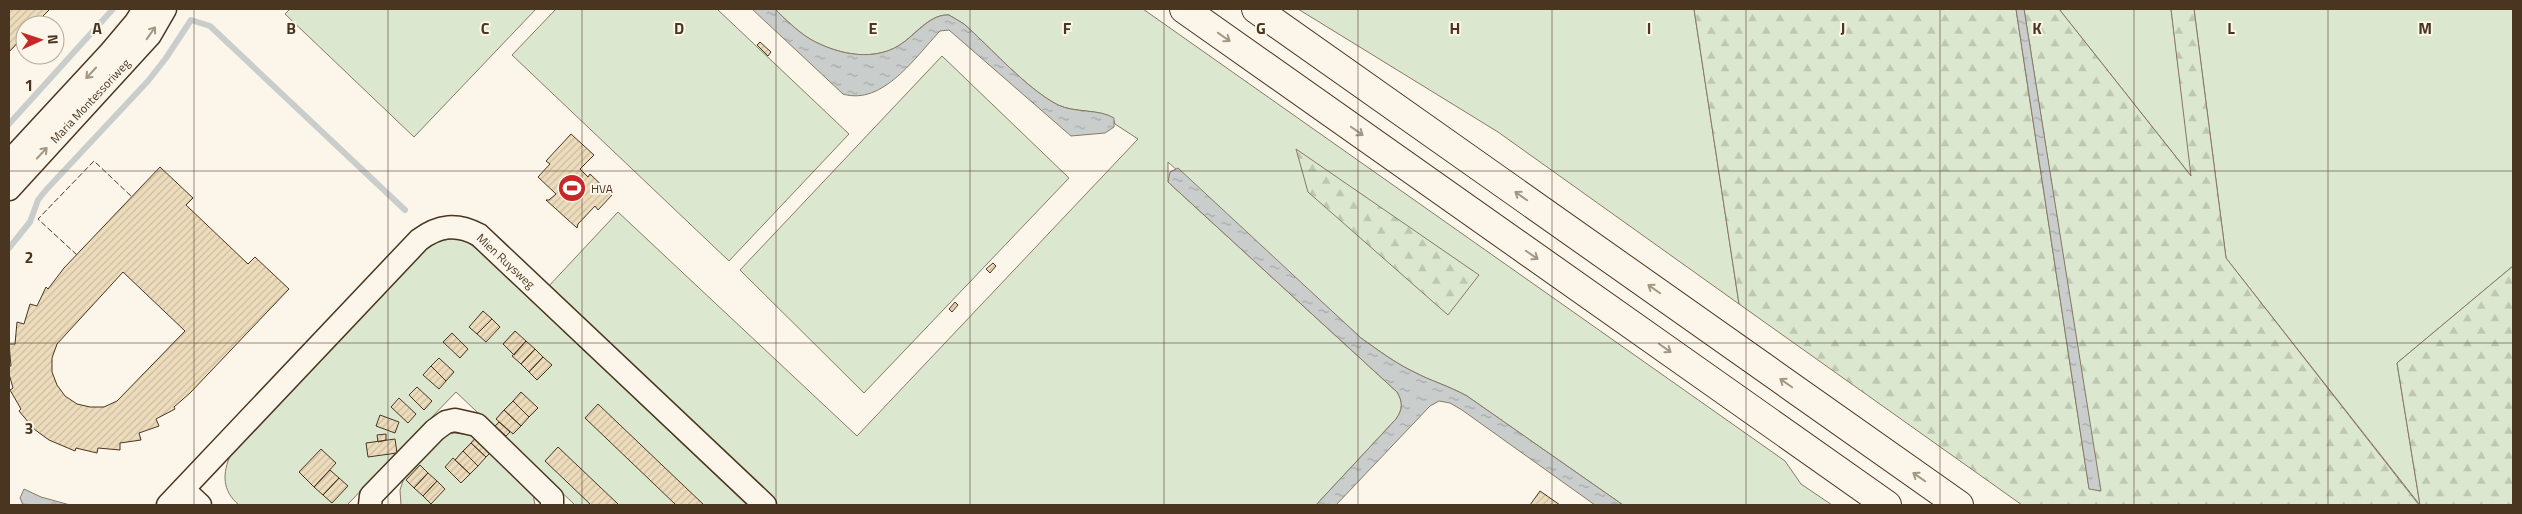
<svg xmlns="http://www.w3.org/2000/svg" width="2522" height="514" font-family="'Titillium Web',sans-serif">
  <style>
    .grass { fill: #dce7d0; stroke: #887966 }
    .forest { fill: url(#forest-firs); stroke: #887966 }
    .water { fill: url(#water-ripples); stroke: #887966 }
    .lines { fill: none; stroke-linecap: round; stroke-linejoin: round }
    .stream { stroke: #c9cecd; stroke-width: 6 }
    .building { fill: url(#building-hatch); stroke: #4a3520; fill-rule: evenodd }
    .minor-casing { stroke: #4a3520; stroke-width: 25 }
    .highway-casing { stroke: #4a3520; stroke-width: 30 }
    .minor { stroke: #fbf6e9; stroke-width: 22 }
    .highway { stroke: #fbf6e9; stroke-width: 28 }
    .fence { stroke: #4a3520; stroke-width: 1; stroke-dasharray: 6 2.5; stroke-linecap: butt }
    .oneway { stroke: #a29684 }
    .grid { fill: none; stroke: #4a3520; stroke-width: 1; stroke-opacity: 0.55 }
    .labels { text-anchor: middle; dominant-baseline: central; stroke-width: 4; stroke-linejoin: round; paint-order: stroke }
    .street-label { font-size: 12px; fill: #4a3520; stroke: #fbf6e9 }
    .poi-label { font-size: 12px; fill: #4a3520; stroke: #fbf6e9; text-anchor: start }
    .grid-label { font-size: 16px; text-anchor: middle; font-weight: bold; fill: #4a3520; stroke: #fbf6e9; stroke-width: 4; stroke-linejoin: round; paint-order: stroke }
  </style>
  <defs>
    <pattern id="forest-firs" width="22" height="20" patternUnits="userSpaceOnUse" patternTransform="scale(1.25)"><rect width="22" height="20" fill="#dce7d0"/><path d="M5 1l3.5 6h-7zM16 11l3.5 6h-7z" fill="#bec7b2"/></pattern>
    <pattern id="water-ripples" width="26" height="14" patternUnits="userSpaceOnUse" patternTransform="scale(1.25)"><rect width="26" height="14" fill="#c9cecd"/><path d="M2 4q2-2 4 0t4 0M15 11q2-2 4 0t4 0" fill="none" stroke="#a5a8a6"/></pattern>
    <pattern id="building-hatch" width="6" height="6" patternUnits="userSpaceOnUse" patternTransform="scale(1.25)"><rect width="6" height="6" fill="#ecdcbc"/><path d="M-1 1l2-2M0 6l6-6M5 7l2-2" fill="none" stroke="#ccbda1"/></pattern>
  </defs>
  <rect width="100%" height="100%" fill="#fbf6e9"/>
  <!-- grass -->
  <path class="grass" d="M290,9H536L414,137L285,14Z
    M556,9H717L849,134L729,261L512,55Z
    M775,9H1143L1785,461L1801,484L1832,505H1623L1467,396C1449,386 1431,381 1414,372C1395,363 1378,350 1361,338L1168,162V182L1397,392C1403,402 1403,409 1396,419L1316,505H778L547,288L618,212L857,436L1138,139L1115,124L1113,118C1100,109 1075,113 1058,105C1027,89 991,48 964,24L949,15C931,14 918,31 904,42C877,63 838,55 810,39C797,31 785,19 775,9Z
    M1298,9H1694L1739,304L1498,132Z
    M2059,9H2171L2192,177Z
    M2194,9H2513V266L2397,363L2420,505L2226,258Z
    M942,56L1069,178L864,393L740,270Z
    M456,238L466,241L478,250L747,505H575L456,392L347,505H239C222,491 222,473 231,454L425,249L438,241Z
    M453,433L474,435L533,494L535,505H401L400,490L404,478L441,436Z"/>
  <!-- forest -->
  <path class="forest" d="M1694,9H2016L2089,488L2100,491L2024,9H2059L2191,176L2171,9H2194L2226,258L2419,505H2022L1739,304Z
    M1296,149L1479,275L1448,315L1308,192Z
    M2513,266V505H2420L2397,363Z"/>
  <!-- water -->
  <path class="water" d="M752,9H775C785,19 797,31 810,39C838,55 877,63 904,42C918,32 931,14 949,15L964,24C991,48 1027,89 1058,105C1075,113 1100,109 1114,118V127L1105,133L1071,136L949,30L940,31C916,56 883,106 843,94Z
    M2016,9H2024L2101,491L2089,489Z
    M1178,168L1361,338C1378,350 1395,363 1414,372C1431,381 1449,386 1467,396L1623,505H1595L1462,410L1450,403L1439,401L1430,406L1336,505H1316L1396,419C1403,409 1403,402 1397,392L1168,182L1170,172Z
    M24,489L41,497L70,505H23L20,498Z"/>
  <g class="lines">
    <!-- stream -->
    <path class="stream" d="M9,124L113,9
      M9,248L30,222L38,200L46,190L148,81L166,58L191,20L210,26L405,210"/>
  </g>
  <!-- building -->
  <path class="building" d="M9,9H50L34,25H25V35L9,52Z
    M760,42L771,52L768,56L757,45Z
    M571,134L594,155L580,169L588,177L590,174L612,195L598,210L595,206L578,224L577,228L546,200H549L556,194L538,177L550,164L546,161Z
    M160,167L193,198L186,205L248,264L255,257L289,289L190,393L174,407L175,409L156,419L159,426L139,433L141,440L120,443V450L98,448L97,453L76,448L75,451L49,440L34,429L19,411L21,409L10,390L13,388L9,374V366H11L9,344H15L17,322L24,324L30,304L37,306L46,287L48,289L64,268ZM123,272L185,331L117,401L104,407H90L77,404L65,396L57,385L52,372V358L57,344Z
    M993,263L996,266L990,273L986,269Z
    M955,302L958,305L952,312L949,309Z
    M483,311L492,319L477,334L469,327Z
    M492,319L500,327L486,342L477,334Z
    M515,331L526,341L514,355L503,344Z
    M452,333L468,349L460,358L443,342Z
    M526,341L535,349L521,364L512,356Z
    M535,349L543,357L529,372L521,364Z
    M543,357L552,365L537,380L529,372Z
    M439,358L454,372L446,381L431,366Z
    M431,366L446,381L439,389L423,375Z
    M417,387L432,401L424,410L409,395Z
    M521,392L538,408L529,417L513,401Z
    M399,398L416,414L408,423L391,407Z
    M513,401L529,417L521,426L504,410Z
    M598,404L704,505H676L585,418Z
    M504,410L521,426L513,434L496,419Z
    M380,415L399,422L395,433L376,426Z
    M499,422L510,432L506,436L495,426Z
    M386,434V440L378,442L377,435Z
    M478,435L494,449L486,457L471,443Z
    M395,439L397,453L368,457L366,443Z
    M471,443L486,457L478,466L463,451Z
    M558,447L619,505H591L545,461Z
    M321,449L336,463L314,487L299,472Z
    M463,451L478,466L470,474L455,460Z
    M453,458L470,474L461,483L445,467Z
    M420,465L428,473L414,488L406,480Z
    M330,470L339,478L323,495L314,487Z
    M428,473L437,481L423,496L414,488Z
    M339,478L348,486L332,503L323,495Z
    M437,481L445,489L431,504L423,496Z
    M1540,491L1560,505H1530Z"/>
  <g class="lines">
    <defs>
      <path id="minor" d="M9,162L109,54L136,22L144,9
        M9,189L150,35L165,9
        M183,489L200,505
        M168,505L419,240C439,225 457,223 479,235L765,505
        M370,505L371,496L435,430L446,422L455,420L477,425L552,498V505"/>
      <path id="highway" d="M1184,9L1887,505
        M1256,9L1959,505"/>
    </defs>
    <!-- minor casing -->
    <use href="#minor" class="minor-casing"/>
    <!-- highway casing -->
    <use href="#highway" class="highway-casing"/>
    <!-- minor -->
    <use href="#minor" class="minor"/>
    <!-- highway -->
    <use href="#highway" class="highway"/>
    <!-- fence -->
    <path class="fence" d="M77,255L38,219L94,161L132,197"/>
  </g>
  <!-- one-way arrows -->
  <defs><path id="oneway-shaft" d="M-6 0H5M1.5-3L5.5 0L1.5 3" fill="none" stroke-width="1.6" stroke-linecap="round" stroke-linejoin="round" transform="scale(1.25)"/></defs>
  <g class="oneway">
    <use href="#oneway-shaft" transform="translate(151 33) rotate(-55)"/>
    <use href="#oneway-shaft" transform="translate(1224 37) rotate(35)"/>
    <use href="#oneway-shaft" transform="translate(91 73) rotate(133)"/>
    <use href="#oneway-shaft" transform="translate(1357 131) rotate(35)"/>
    <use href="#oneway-shaft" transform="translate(42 153) rotate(-47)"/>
    <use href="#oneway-shaft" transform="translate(1521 196) rotate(-145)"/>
    <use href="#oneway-shaft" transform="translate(1532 255) rotate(35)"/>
    <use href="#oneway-shaft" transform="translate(1654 289) rotate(-145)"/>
    <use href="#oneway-shaft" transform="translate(1665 348) rotate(35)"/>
    <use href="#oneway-shaft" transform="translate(1786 383) rotate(-145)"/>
    <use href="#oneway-shaft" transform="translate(1919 477) rotate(-145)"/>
  </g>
  <!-- grid -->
  <path class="grid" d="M194,9V505M388,9V505M582,9V505M776,9V505M970,9V505M1164,9V505M1358,9V505M1552,9V505M1746,9V505M1940,9V505M2134,9V505M2328,9V505M9,171H2513M9,343H2513"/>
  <!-- icons -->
  <defs>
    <symbol id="stadium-disc" viewBox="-11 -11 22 22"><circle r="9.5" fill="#c62828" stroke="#fbf6e9"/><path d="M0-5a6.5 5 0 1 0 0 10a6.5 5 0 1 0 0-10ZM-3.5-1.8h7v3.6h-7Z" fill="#fff"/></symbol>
  </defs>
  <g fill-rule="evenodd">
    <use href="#stadium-disc" x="556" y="172" width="32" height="32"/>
  </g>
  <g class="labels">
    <!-- street labels -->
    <g class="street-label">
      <text transform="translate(90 101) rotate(-47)">Maria Montessoriweg</text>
      <text transform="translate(506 261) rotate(43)">Mien Ruysweg</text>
    </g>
    <!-- poi labels -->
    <g class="poi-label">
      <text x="591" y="188">HVA</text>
    </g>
  </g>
  <g class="grid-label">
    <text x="97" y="34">A</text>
    <text x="291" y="34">B</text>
    <text x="485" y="34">C</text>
    <text x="679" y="34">D</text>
    <text x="873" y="34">E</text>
    <text x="1067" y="34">F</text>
    <text x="1261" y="34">G</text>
    <text x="1455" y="34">H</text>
    <text x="1649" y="34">I</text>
    <text x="1843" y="34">J</text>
    <text x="2037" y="34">K</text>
    <text x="2231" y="34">L</text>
    <text x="2425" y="34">M</text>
    <text x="29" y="91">1</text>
    <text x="29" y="263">2</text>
    <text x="29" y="434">3</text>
  </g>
  <!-- border -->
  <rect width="2522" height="514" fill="none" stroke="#4a3520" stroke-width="20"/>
  <!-- north arrow -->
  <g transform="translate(40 40) rotate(87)"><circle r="24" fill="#fbf6e9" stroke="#b4a999"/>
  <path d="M0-4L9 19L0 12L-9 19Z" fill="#c62828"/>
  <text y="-8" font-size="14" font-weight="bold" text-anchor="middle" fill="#4a3520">N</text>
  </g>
</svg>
